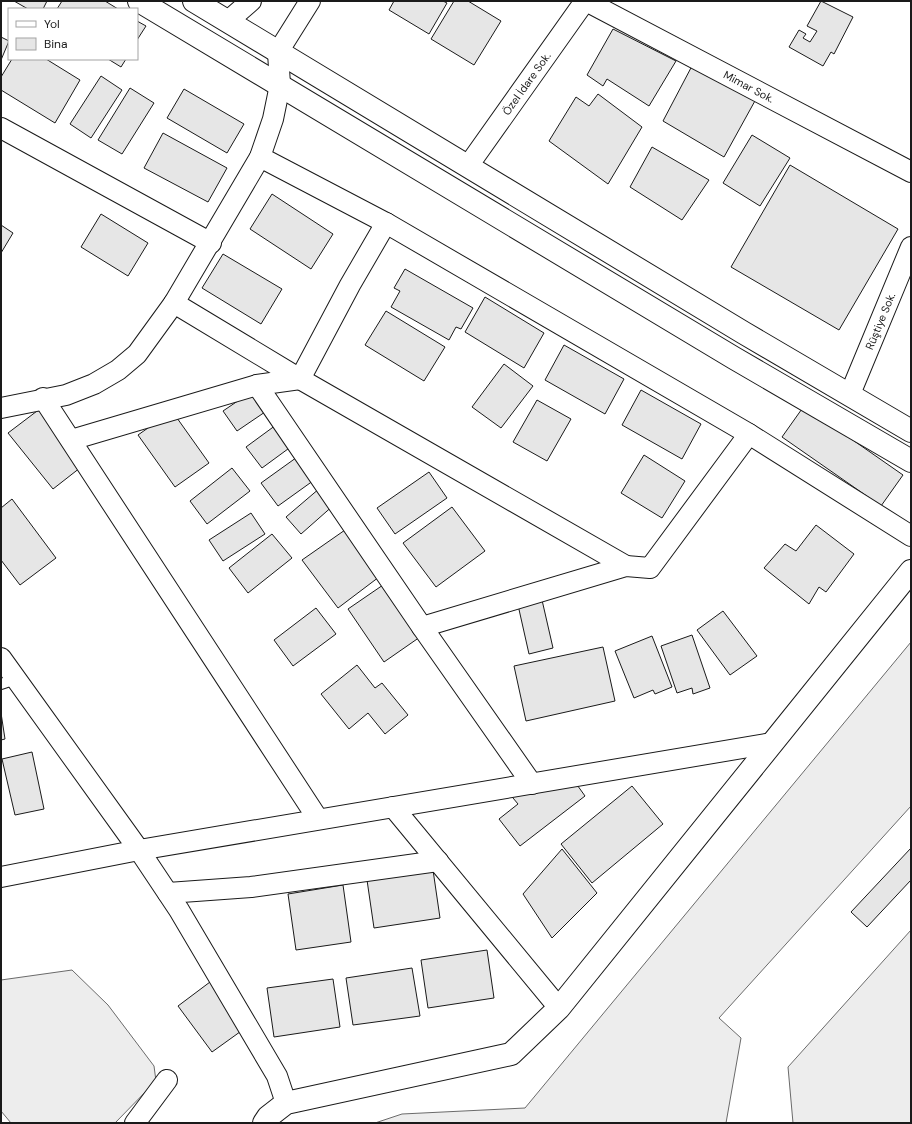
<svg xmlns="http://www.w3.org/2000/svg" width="912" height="1124" font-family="'DM Sans',sans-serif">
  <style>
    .built { fill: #ededed; stroke: #6a6a6a }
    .building { fill: #e6e6e6; stroke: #1a1a1a }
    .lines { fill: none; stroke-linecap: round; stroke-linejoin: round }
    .lane-casing { stroke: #1a1a1a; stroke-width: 12 }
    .street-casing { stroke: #1a1a1a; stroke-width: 22 }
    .secondary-casing { stroke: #1a1a1a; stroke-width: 24 }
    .lane { stroke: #fff; stroke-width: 10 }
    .street { stroke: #fff; stroke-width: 20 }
    .secondary { stroke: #fff; stroke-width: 22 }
    .labels { text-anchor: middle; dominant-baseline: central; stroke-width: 3; stroke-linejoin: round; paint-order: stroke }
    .street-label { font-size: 11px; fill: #1a1a1a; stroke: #fff }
  </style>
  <rect width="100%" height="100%" fill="#fff"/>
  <!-- built -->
  <path class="built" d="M911,642V806L719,1018L741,1038L726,1123H375L402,1114L525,1108Z
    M911,930V1123H793L788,1067Z
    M72,970L108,1005L154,1066L156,1081L115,1123H11L1,1111V980Z"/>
  <!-- building -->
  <path class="building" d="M14,1H47L43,9H28Z
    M62,1H105L118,9H57Z
    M394,1H443L447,3L429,34L389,10Z
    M454,1H468L501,21L474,65L431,39Z
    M821,1L853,17L834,54L831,52L823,66L789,47L799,30L806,34L803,38L810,42L817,31L807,26Z
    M137,21L146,26L137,40Z
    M613,29L676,61L649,106L607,79L603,86L587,75Z
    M1,37L9,41L1,60Z
    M12,59H46L80,80L55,123L1,90V77Z
    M108,59H126L121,67Z
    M693,64L756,99L724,157L663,121Z
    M101,76L122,90L91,138L70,124Z
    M130,88L154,103L122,154L98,140Z
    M184,89L244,124L227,153L167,118Z
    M598,94L642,127L608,184L549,141L576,97L589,106Z
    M163,133L227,168L208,202L144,168Z
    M752,135L790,158L760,206L723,183Z
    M652,147L709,180L682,220L630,187Z
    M790,165L898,229L839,330L731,267Z
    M272,194L333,234L311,269L250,229Z
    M101,214L148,243L128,276L81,247Z
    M1,225L13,233L1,253Z
    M223,254L282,289L261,324L202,288Z
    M405,269L473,308L461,329L456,327L449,340L391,307L400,291L394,288Z
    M485,297L544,333L524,368L465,332Z
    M386,311L445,347L424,381L365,345Z
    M564,345L624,379L605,414L545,380Z
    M504,364L533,386L501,428L472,407Z
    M641,390L701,424L682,459L622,425Z
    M251,392L265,412L237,431L223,411Z
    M537,400L571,419L547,461L513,442Z
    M804,406L903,475L881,506L782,437Z
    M41,408L85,464L53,489L8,433Z
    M172,411L209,463L175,487L138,435Z
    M276,425L292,446L262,468L246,447Z
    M300,455L317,478L278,506L261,483Z
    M644,455L685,481L662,518L621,493Z
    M232,468L250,491L207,524L190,501Z
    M429,472L447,498L395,534L377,508Z
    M320,488L335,504L301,534L286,517Z
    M12,499L56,558L20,585L1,560V508Z
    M452,507L485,551L436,587L403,543Z
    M251,513L265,534L223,561L209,540Z
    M816,525L854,554L826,592L819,587L809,604L764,568L785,544L796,551Z
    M345,530L379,577L338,608L302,560Z
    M272,534L292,558L248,593L229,568Z
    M383,585L420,637L384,662L348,609Z
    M542,600L553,648L529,654L518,605Z
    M316,608L336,634L293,666L274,640Z
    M723,611L757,656L730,675L697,630Z
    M692,635L710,688L693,694L692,688L677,693L661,646Z
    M652,636L672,687L655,694L653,690L634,698L615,651Z
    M603,647L615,701L526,721L514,666Z
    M357,665L375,688L382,683L408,715L385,734L368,713L349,729L321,694Z
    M1,713L5,739L1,740Z
    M32,752L44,809L15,815L2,759Z
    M575,782L585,796L520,846L499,819L518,804L508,792Z
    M632,786L663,824L592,883L561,844Z
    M911,848V880L867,927L851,912Z
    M562,849L597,893L552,938L523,894Z
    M433,870L440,918L374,928L367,880Z
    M343,885L351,942L296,950L288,894Z
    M487,950L494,998L428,1008L421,960Z
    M412,968L420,1016L353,1025L346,978Z
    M333,979L340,1027L274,1037L267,988Z
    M210,982L244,1029L212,1052L178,1006Z"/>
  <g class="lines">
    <defs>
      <path id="lane" d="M1,684L16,679"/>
      <g id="street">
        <path id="s1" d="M586,1L911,172"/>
        <path d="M228,21L251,1"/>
        <path d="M1,128L211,243"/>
        <path d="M260,157L386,223L749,434L911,536"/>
        <path id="s2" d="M468,166L585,1"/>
        <path d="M174,303L300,379L626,566"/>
        <path d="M257,385L422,627L532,784"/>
        <path id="s3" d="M850,394L911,247"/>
        <path d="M43,398L318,819"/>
        <path d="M1,408L66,395L94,384L118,370L137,354L174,303L260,157L273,119L280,85L278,52L310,1"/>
        <path d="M71,440L257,385L300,379L350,285L386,223"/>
        <path d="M422,627L626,566L650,568L749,434"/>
        <path d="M1,658L139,850L179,910L277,1076L286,1103"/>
        <path d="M393,807L559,1008"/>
        <path d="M1,877L139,850L772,743"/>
        <path d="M168,893L251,887L438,861"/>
        <path d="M135,1123L167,1080"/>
      </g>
      <path id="secondary" d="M139,1L734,358L911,461
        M194,1L744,333L911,431
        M264,1123L268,1117L286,1103L511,1054L559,1008L911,571"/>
    </defs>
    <!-- lane casing -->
    <use href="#lane" class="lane-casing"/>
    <!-- street casing -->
    <use href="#street" class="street-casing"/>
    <!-- secondary casing -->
    <use href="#secondary" class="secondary-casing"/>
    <!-- lane -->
    <use href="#lane" class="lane"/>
    <!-- street -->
    <use href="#street" class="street"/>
    <!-- secondary -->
    <use href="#secondary" class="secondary"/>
  </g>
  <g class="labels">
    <!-- street labels -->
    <g class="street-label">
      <text stroke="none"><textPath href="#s2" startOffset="101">Özel İdare Sok.</textPath></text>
      <text stroke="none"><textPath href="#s1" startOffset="184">Mimar Sok.</textPath></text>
      <text stroke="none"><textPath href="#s3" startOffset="79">Rüştiye Sok.</textPath></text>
    </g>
  </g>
  <!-- border -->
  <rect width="912" height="1124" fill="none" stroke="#1a1a1a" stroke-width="4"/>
  <!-- legend -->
  <rect x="8" y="8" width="130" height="52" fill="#ffffff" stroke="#a3a3a3"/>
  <rect x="16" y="21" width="20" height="6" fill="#ffffff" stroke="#a3a3a3"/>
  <text x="44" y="28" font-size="12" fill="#1a1a1a">Yol</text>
  <rect x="16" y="38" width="20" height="12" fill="#e6e6e6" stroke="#a3a3a3"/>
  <text x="44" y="48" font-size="12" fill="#1a1a1a">Bina</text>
</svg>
